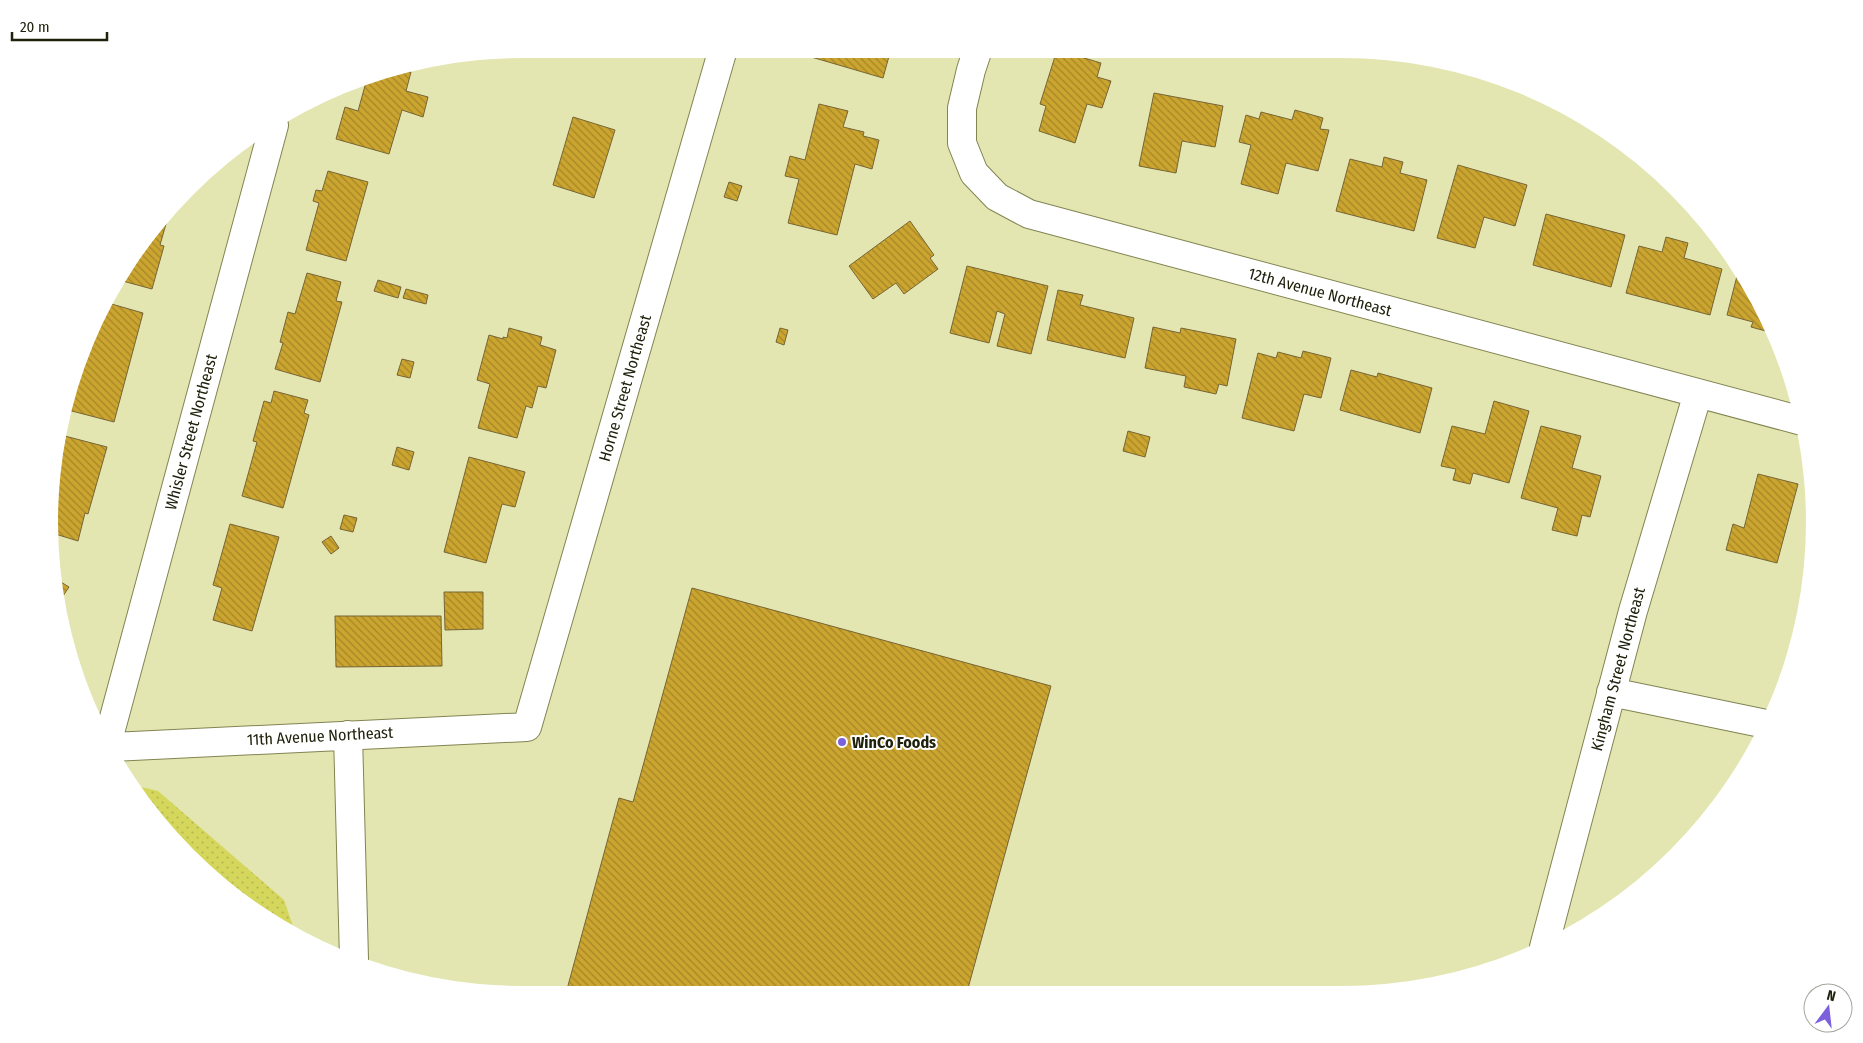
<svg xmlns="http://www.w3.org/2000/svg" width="1863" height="1043" font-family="'Fira Sans Condensed',sans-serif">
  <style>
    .grass { fill: url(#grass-dots) }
    .building { fill: url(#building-back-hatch); stroke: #766535 }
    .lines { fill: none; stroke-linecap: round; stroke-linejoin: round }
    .minor-casing { stroke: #828452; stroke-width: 30 }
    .minor { stroke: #fff; stroke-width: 28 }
    .poi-dot { fill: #7d61dc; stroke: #fff; stroke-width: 2 }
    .labels { text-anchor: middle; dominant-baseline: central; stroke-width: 4; stroke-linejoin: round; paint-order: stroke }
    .street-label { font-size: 16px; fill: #20210c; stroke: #fff }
    .poi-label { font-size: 16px; font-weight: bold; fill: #20210c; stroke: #fff; text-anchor: start }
  </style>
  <defs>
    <pattern id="grass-dots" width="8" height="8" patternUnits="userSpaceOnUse" patternTransform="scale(1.25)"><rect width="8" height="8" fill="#d4d75c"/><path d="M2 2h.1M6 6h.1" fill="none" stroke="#b6b84f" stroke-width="1.8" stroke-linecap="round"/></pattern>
    <pattern id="building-back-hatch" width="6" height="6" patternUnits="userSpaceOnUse" patternTransform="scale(1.25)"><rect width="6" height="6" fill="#cba530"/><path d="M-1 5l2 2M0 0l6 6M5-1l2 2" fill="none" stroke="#a48627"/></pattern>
  </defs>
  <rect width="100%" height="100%" fill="#e4e6b1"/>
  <!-- grass -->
  <path class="grass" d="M137,786L158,791L284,900L296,935L285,931L166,833Z"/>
  <!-- building -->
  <path class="building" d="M784,49H891L883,78Z
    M1057,50L1101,63L1097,77L1111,81L1102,108L1087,104L1075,143L1039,131L1046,106L1040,104Z
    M400,69L411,72L406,91L428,97L423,117L402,110L389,154L336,139L345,107L358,111L368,75Z
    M1154,93L1223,106L1215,147L1182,141L1176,173L1139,166Z
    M819,104L848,111L843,127L864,132L863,136L879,140L872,169L855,164L837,235L788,223L799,179L785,176L790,156L805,160Z
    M1295,110L1323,118L1320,129L1329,130L1318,171L1286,163L1278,194L1241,184L1251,145L1239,142L1246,115L1259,119L1261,112L1292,120Z
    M573,117L615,130L594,198L553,185Z
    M1384,157L1403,162L1400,173L1427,180L1414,231L1336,211L1350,159L1382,167Z
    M1458,165L1527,185L1515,226L1484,217L1475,248L1437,238Z
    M328,171L368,182L346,261L306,250L319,203L313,201L316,190L322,191Z
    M729,182L742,186L737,201L724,197Z
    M1546,214L1625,235L1611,287L1533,265Z
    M168,217L160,245L164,246L152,289L119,280L128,259Z
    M910,221L934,255L930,258L938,269L904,294L896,283L873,299L849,266Z
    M1666,237L1688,243L1684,258L1722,269L1710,315L1626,293L1639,246L1662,252Z
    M967,266L1048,286L1031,354L997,346L1005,314L997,311L989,343L950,333Z
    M307,273L341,282L336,301L342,302L320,382L275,369L283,343L280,342L288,312L295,314Z
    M1737,276L1744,278L1765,312L1773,333L1751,327L1753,322L1727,315Z
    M378,280L401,287L398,298L374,291Z
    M406,289L428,295L426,304L403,298Z
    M1058,290L1083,295L1080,305L1134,318L1125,358L1047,340Z
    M108,303L143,313L114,422L68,410L78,370Z
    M1153,327L1180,333L1181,328L1236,339L1227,386L1219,384L1216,394L1184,387L1186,376L1145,368Z
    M509,328L542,337L540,345L556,350L546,388L538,386L532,408L526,406L517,438L478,428L490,384L477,380L489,335L503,339V337L507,338Z
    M780,328L788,330L784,345L776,342Z
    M1303,351L1331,358L1321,398L1304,394L1294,431L1242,418L1258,353L1276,358L1278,352L1301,358Z
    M402,359L414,362L410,378L397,375Z
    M1351,370L1377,377L1378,373L1432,388L1420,433L1340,410Z
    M274,391L308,400L304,413L309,415L283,508L242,496L257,442L253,441L264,401L271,403Z
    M1494,401L1529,411L1509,483L1473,473L1470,484L1453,480L1456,469L1441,466L1452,426L1485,434Z
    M1541,426L1581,436L1572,468L1601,476L1590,517L1582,515L1577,536L1552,530L1558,508L1521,498Z
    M1128,431L1150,437L1145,457L1123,451Z
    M61,435L107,447L88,514L85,513L78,541L52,533Z
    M397,447L414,452L409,470L392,465Z
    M469,457L525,472L515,507L502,504L486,563L444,552Z
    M1758,474L1798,484L1777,563L1726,550L1733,524L1744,528Z
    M344,515L357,518L353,532L340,529Z
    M230,524L279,537L252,631L213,620L222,588L213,585Z
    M331,536L339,548L331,554L322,542Z
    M56,579L69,587L61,599Z
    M692,588L1051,686L967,992L566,993L619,798L633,802Z
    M444,592H483V629L445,630Z
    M335,616H441L442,666L336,667Z"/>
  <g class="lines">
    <defs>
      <path id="minor" d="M978,49L971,70L962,108V143L974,173L997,197L1029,214L1802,421
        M1611,692L1766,724
        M348,735L354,959
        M108,740L274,125
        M112,747L527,727L723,49
        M1544,947L1633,611L1698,393"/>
    </defs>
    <!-- minor casing -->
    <use href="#minor" class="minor-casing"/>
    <!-- minor -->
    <use href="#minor" class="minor"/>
  </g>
  <!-- markers -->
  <circle class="poi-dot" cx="842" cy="742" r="5"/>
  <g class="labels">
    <!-- street labels -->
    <g class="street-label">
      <text transform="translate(1320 292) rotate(15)">12th Avenue Northeast</text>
      <text transform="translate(625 388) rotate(-74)">Horne Street Northeast</text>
      <text transform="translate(191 432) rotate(-75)">Whisler Street Northeast</text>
      <text transform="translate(1618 669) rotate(-75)">Kingham Street Northeast</text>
      <text transform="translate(320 736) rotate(-3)">11th Avenue Northeast</text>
    </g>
    <!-- poi labels -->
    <g class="poi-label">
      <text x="852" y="742">WinCo Foods</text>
    </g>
  </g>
  <!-- crop -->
  <path d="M0 0H1863V1043H0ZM522 58H1342A464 464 0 0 1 1806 522V522A464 464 0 0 1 1342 986H522A464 464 0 0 1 58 522V522A464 464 0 0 1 522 58Z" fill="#fff" fill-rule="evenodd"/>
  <!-- north arrow -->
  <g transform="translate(1828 1008) rotate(15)"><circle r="24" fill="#ffffff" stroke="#a6a69e"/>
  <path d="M0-4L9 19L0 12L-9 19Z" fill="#7d61dc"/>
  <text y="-8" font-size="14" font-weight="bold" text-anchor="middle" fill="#20210c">N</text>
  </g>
  <!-- scale -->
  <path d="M12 32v8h95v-8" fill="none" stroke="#20210c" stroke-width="2.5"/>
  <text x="20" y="32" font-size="15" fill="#20210c" stroke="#ffffff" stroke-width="4" paint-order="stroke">20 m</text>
</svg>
